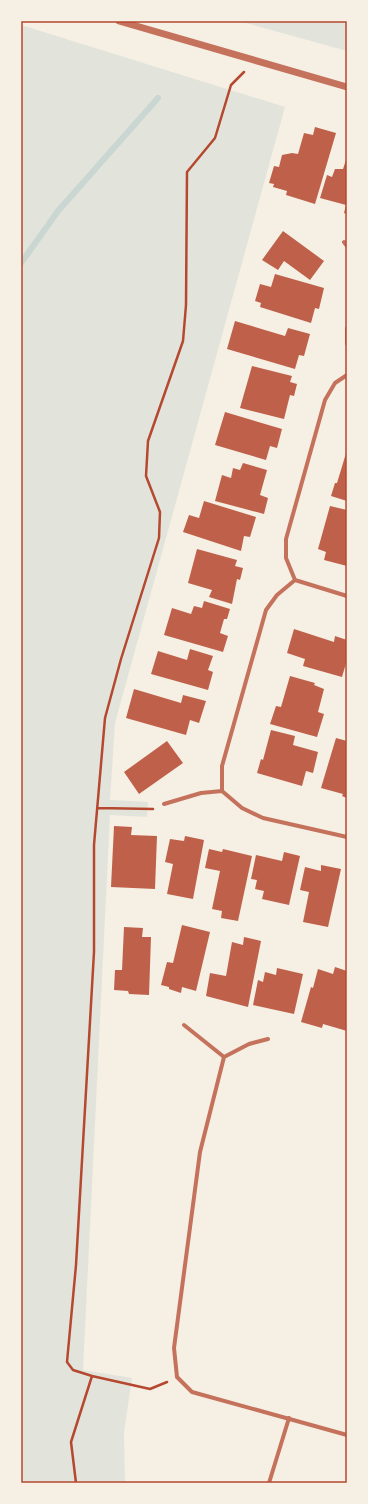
<svg xmlns="http://www.w3.org/2000/svg" width="368" height="1504" font-family="'Work Sans',sans-serif">
  <style>
    .green { fill: #e2e4dc }
    .lines { fill: none; stroke-linecap: round; stroke-linejoin: round }
    .stream { stroke: #c9d6d2; stroke-width: 6 }
    .building { fill: #bf614a }
    .path { stroke: #b5482f; stroke-width: 2.5 }
    .minor { stroke: #c5725c; stroke-width: 4 }
    .tertiary { stroke: #c5725c; stroke-width: 7 }
    .neatline { fill: none; stroke: #b5482f; stroke-width: 1.5 }
  </style>
  <rect width="100%" height="100%" fill="#f6efe4"/>
  <!-- green -->
  <path class="green" d="M239,21H347V51Z
    M21,25L285,107L115,723L110,800L148,802L147,817L110,815L83,1370L132,1378L124,1432L125,1483H21Z"/>
  <g class="lines">
    <!-- stream -->
    <path class="stream" d="M21,263L58,211L158,98"/>
  </g>
  <!-- building -->
  <path class="building" d="M315,127L336,133L315,204L286,195L287,191L273,187L274,184L269,183L274,166L279,167L282,155L292,153L298,154L304,133L313,135Z
    M347,157V214L344,213L346,205L320,198L327,175L332,177L335,169H343Z
    M283,231L324,261L310,280L284,261L278,270L262,260Z
    M275,274L324,288L319,309L315,308L311,323L260,307L261,303L255,301L260,284L271,287Z
    M235,321L285,336L288,328L310,334L304,356L299,355L295,369L227,349Z
    M252,366L292,376L290,382L297,384L294,396L290,395L284,419L240,408Z
    M225,412L282,429L277,448L270,446L266,460L215,445Z
    M347,450V501L331,496L335,483H337Z
    M243,463L267,470L260,495L268,498L264,514L215,501L222,475L231,478L233,468L240,470Z
    M204,501L256,517L250,537L244,536L241,551L183,532L189,515L199,518Z
    M330,506L347,510V566L324,560L326,552L318,549Z
    M197,549L237,560L235,566L243,568L240,580L237,579L232,604L209,597L212,590L188,583Z
    M204,601L230,609L227,619H224L220,633L228,636L223,652L164,635L172,608L191,614L194,606L202,608Z
    M294,629L334,642L335,636L347,640V660L342,677L303,666L305,659L287,653Z
    M190,649L213,656L208,670L213,672L208,690L151,674L158,651L187,660Z
    M290,676L315,683L314,685L324,689L318,712L324,714L317,737L270,724L276,706L281,707Z
    M134,689L181,703L183,695L206,701L199,723L190,720L186,735L126,718Z
    M271,730L295,736L293,745L318,752L313,773L306,771L302,786L257,773L261,759L263,760Z
    M336,738L347,741V798L342,796L343,794L321,788Z
    M167,741L183,763L139,794L124,772Z
    M114,826L132,827L131,835L157,836L155,889L111,887Z
    M185,836L204,840L193,899L167,894L173,864L165,862L170,839L184,841Z
    M209,849L222,852L223,849L252,856L238,921L221,918L222,911L212,909L220,871L205,868Z
    M284,852L300,856L289,905L262,899L264,891L255,889L257,880L251,879L256,855L282,861Z
    M321,865L341,869L328,927L303,922L309,892L300,890L305,867L321,871Z
    M182,925L210,932L196,991L182,987L181,993L169,989V987L161,985L167,962L173,963Z
    M124,927L143,928L142,937H151L149,995L129,994L128,991L114,990L115,970H122Z
    M244,937L261,941L248,1007L206,996L210,973L226,976L232,942L243,945Z
    M335,967L347,971V1031L323,1024L322,1028L301,1022L311,987L313,988L318,969L333,974Z
    M277,968L303,974L294,1014L253,1005L258,980L263,982L265,972L276,975Z"/>
  <g class="lines">
    <!-- path -->
    <path class="path" d="M98,808L153,809
      M92,1376L150,1389L167,1382
      M76,1483L71,1442L92,1376L73,1370L67,1362L76,1265L94,952V845L105,718L121,659L159,538L160,512L146,476L148,441L183,341L186,305L187,172L215,138L231,85L244,72"/>
    <!-- minor -->
    <path class="minor" d="M344,242L347,246
      M347,328V344
      M347,375L335,383L325,400L286,539V558L295,580L277,595L266,610L222,766V791L242,808L263,818L347,837
      M295,580L347,596
      M164,804L201,793L222,791
      M184,1025L224,1057L249,1044L268,1039
      M224,1057L200,1152L174,1348L177,1377L192,1392L347,1435
      M269,1483L289,1418"/>
    <!-- tertiary -->
    <path class="tertiary" d="M119,21L347,87"/>
  </g>
  <!-- border -->
  <rect width="368" height="1504" fill="none" stroke="#f6efe4" stroke-width="44"/>
  <rect x="22" y="22" width="324" height="1460" class="neatline"/>
</svg>
